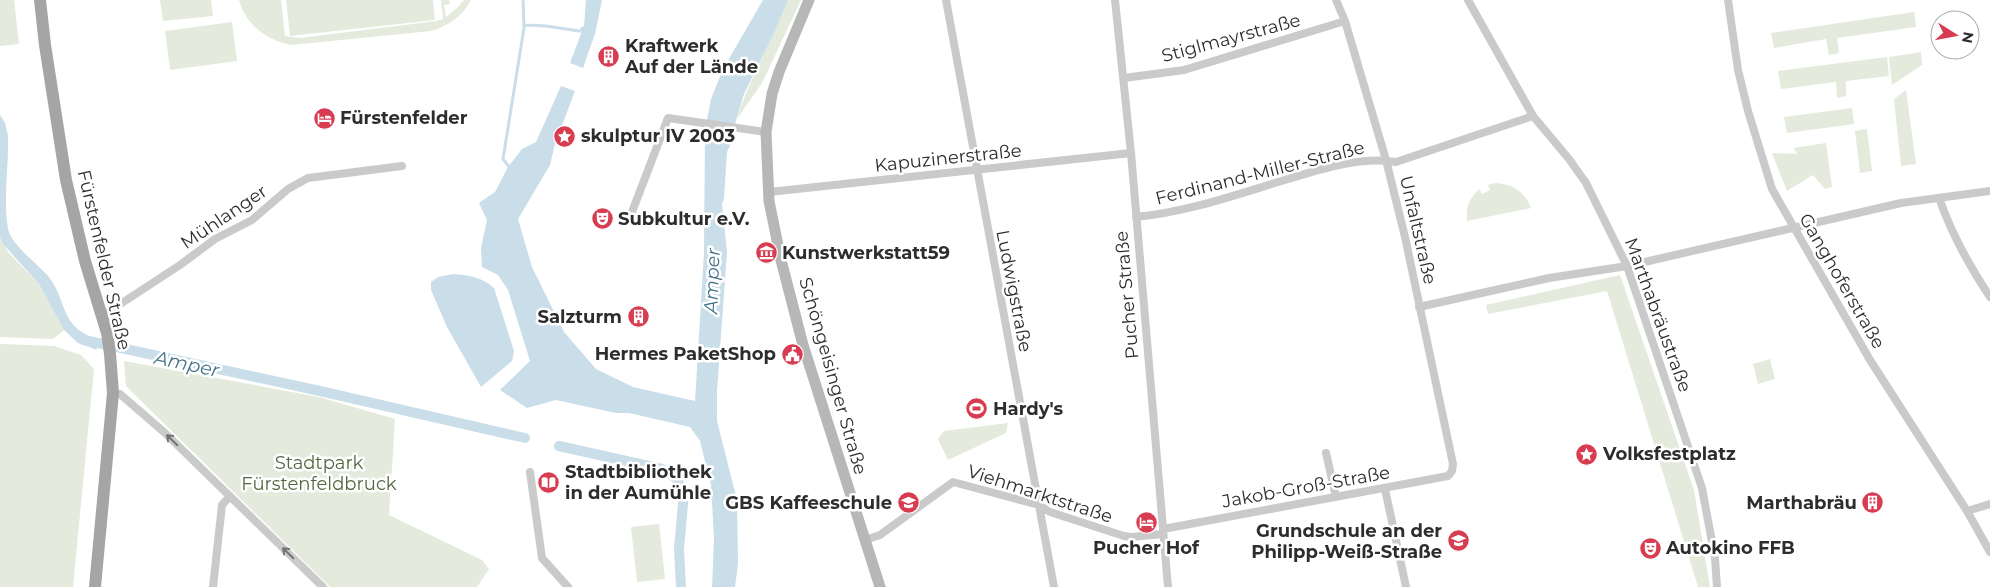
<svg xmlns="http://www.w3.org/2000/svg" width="1990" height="587" font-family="Montserrat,sans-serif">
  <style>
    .green { fill: #e4eadc }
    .water { fill: #c9dee8 }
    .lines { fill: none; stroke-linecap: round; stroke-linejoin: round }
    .stream { stroke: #c9dee8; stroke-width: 3 }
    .canal { stroke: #c9dee8; stroke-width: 10 }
    .street { stroke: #cacaca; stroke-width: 8 }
    .secondary { stroke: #b7b7b7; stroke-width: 11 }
    .primary { stroke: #a5a5a5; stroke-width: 12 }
    .oneway { stroke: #747474 }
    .labels { text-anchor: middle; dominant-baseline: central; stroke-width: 5; stroke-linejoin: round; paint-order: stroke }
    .street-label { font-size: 18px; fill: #2d2d2d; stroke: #fff }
    .poi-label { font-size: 18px; font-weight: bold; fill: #2d2d2d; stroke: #fff; text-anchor: start }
    .park-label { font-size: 18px; fill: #53663e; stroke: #fff }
    .water-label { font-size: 19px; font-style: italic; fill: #427189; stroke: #fff }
  </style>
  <rect width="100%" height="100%" fill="#fff"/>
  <!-- green -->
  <path class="green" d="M0,0H14L19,44L0,46Z
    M160,0H211L213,16L163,21Z
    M239,0H281L285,36L300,38L437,21L443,19L441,0H449L450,4L444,5L446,17L458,7L464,0H471C463,16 448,26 431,31L291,45C267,41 245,24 239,0Z
    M286,0H433L435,20L290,36Z
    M788,0H801L762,83L736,120C750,78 772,40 788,0Z
    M1914,12L1916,27L1837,38L1839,53L1829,55L1826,39L1774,48L1771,33Z
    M232,22L237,61L170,70L165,31Z
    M1921,52L1922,65L1892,85L1889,57Z
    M1887,57L1889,76L1846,81V96L1837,98L1836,82L1781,89L1778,71Z
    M1906,90L1916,164L1901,166L1894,99Z
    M1852,108L1854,124L1787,133L1784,117Z
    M1867,129L1872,171L1860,173L1855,131Z
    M1826,143L1832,187L1825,189L1813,175L1787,191L1772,153L1797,154L1794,148Z
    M1495,183C1513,184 1524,191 1531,208L1467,221C1466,207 1469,199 1479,189L1482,194L1490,190L1488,185Z
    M0,237L8,252L39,284L64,330L53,339L0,337Z
    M1620,275L1694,490L1710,587H1698L1607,291L1488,314L1486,305Z
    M0,344L54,346L81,355L94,369L73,587H0Z
    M1770,359L1775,379L1758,384L1753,364Z
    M124,361L319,397L395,419L389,515L482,560L489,569L477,587H330L126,386Z
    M1008,423L1006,433L948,460L938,439L944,431Z
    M659,524L665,579L637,582L631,527Z"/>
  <!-- water -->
  <path class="water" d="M586,0H602L595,34L583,68L570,63L581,34L580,28L584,26Z
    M763,0H788L775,31L744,94L736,120L733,139L727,152L724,199L722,204L727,252L717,391V421L737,500L738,564L735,587H712L714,538L711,485L700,441L690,427L629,413H616L556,400L527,408L500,390L530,361L508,290L498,275L482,267L481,248L487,220L479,203L495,192L508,167L522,149L536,142L561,86L575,91L555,144L550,165L518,219L532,267L564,332L596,369L633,387L695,401L704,253L705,130L711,99L723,69Z
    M0,115L5,123L8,136C9,164 3,202 8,228C10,244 38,264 49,277C68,303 59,324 95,339L97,350L78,343L64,330L39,284L3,244L0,237Z
    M453,274C468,275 482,277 494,288L514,351L512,361L481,387L447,327L431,290V282L438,277Z"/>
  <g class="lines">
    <!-- stream -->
    <path class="stream" d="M524,25L546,26L579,31
      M510,168L503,159L524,28L523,0"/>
    <!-- canal -->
    <path class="canal" d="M84,340L320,391L525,438
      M559,446L662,469L676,478L684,493L679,549L681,587"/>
    <!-- street -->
    <path class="street" d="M946,0L1054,587
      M1115,0L1131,153L1168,587
      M1468,0L1533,116L1569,159L1586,183L1627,266L1702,488L1715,558L1717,587
      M1728,0L1738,70L1748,111L1772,189L1870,360L1967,511L1990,552
      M1124,78L1184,70L1345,21
      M769,192L1131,153
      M1939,198C1952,235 1968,264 1990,297
      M632,212L668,118L766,132
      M1136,217C1188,212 1238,194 1288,179C1321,169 1361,156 1396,162L1533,116
      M1419,307L1549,278L1627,266L1901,203L1990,191
      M102,316L180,265L215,239L252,220L288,189L308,178L402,166
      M113,393L120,394L165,433L323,587
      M1326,453L1336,497
      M530,472L542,558L568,587
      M1385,489L1406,587
      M1967,511L1990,504
      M1163,529L1448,476L1452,471L1453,464L1405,237L1386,160L1345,21L1336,0
      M865,540L880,535L953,482L1039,505L1050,512L1124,536L1131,537L1163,534
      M213,587L222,505L230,496"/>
    <!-- secondary -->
    <path class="secondary" d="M809,0L779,72L772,94L766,132L769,201L781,260L803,345L880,587"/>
    <!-- primary -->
    <path class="primary" d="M40,0L45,45L66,180L85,261L107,333L110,354L113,393L95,587"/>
  </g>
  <!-- one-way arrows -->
  <defs><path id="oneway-shaft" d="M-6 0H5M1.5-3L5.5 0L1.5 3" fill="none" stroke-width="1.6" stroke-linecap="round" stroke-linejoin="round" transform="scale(1.25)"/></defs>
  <g class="oneway">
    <use href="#oneway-shaft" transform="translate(172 440) rotate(-136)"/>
    <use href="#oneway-shaft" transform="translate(288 553) rotate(-136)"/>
  </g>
  <!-- icons -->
  <defs>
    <symbol id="building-disc" viewBox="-11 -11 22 22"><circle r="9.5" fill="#d73c50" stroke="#fff"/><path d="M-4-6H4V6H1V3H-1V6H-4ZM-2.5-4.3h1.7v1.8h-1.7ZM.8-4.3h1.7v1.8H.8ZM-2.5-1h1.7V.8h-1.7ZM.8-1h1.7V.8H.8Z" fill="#fff"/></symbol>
    <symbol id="hotel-disc" viewBox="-11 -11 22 22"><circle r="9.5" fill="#d73c50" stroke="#fff"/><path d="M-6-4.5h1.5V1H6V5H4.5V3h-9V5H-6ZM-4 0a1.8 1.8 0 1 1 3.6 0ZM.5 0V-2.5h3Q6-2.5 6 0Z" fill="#fff"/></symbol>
    <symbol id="sight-disc" viewBox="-11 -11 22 22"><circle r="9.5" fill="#d73c50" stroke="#fff"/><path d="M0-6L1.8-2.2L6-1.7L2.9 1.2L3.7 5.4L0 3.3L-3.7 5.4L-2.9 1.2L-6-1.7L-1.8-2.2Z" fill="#fff"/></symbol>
    <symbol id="theatre-disc" viewBox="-11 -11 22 22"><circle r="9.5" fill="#d73c50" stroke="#fff"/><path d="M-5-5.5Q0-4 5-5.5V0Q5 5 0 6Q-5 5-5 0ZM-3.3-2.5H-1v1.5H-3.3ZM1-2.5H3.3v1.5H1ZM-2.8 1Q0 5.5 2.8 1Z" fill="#fff"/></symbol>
    <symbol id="museum-disc" viewBox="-11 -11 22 22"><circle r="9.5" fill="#d73c50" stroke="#fff"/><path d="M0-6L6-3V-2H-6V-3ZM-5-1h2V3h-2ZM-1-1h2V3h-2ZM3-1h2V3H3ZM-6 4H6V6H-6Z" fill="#fff"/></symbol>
    <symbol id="civic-disc" viewBox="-11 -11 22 22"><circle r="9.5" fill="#d73c50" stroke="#fff"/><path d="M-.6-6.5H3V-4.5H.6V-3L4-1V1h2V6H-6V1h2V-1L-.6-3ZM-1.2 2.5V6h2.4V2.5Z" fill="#fff"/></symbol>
    <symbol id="stadium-disc" viewBox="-11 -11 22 22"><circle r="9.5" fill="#d73c50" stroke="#fff"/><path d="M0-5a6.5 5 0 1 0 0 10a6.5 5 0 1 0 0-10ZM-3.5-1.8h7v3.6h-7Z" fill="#fff"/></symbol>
    <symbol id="library-disc" viewBox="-11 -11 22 22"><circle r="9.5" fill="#d73c50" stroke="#fff"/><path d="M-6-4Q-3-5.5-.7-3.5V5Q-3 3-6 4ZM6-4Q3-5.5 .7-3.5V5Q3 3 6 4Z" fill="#fff"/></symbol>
    <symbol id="school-disc" viewBox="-11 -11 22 22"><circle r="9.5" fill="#d73c50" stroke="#fff"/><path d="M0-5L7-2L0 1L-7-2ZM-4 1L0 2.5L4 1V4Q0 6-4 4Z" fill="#fff"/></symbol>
  </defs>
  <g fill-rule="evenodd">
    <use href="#building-disc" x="596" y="44" width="25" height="25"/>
    <use href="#hotel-disc" x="312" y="106" width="25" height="25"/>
    <use href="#sight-disc" x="552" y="124" width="25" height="25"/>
    <use href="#theatre-disc" x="590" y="206" width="25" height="25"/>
    <use href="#museum-disc" x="754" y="240" width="25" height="25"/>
    <use href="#building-disc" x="626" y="304" width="25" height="25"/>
    <use href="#civic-disc" x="780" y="342" width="25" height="25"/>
    <use href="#stadium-disc" x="964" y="396" width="25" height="25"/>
    <use href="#sight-disc" x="1574" y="442" width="25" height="25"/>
    <use href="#library-disc" x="536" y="470" width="25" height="25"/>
    <use href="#school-disc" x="896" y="490" width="25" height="25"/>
    <use href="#building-disc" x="1860" y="490" width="25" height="25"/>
    <use href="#hotel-disc" x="1134" y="510" width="25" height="25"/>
    <use href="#school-disc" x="1446" y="528" width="25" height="25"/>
    <use href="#theatre-disc" x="1638" y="536" width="25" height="25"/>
  </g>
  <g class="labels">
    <!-- street labels -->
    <g class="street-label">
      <text transform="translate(1231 38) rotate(-15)">Stiglmayrstraße</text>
      <text transform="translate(948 158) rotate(-6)">Kapuzinerstraße</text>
      <text transform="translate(1260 173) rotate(-14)">Ferdinand-Miller-Straße</text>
      <text transform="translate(224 217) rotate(-34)">Mühlanger</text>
      <text transform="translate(1418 230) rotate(77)">Unfaltstraße</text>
      <text transform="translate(104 260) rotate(77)">Fürstenfelder Straße</text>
      <text transform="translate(1842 281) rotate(60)">Ganghoferstraße</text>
      <text transform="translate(1014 291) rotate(79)">Ludwigstraße</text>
      <text transform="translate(1127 295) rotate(-95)">Pucher Straße</text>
      <text transform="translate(1658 315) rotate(70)">Marthabräustraße</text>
      <text transform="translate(833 376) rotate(74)">Schöngeisinger Straße</text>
      <text transform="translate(1306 487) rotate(-10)">Jakob-Groß-Straße</text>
      <text transform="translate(1040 494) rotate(18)">Viehmarktstraße</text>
    </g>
    <!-- poi labels -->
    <g class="poi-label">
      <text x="625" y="46">Kraftwerk<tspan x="625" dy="21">Auf der Lände</tspan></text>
      <text x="340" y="118">Fürstenfelder</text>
      <text x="581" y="136">skulptur IV 2003</text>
      <text x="618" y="219">Subkultur e.V.</text>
      <text x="782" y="253">Kunstwerkstatt59</text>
      <text x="622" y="317" text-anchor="end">Salzturm</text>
      <text x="776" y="354" text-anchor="end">Hermes PaketShop</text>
      <text x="993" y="409">Hardy's</text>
      <text x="1603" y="454">Volksfestplatz</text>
      <text x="565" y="472">Stadtbibliothek<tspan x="565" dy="21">in der Aumühle</tspan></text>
      <text x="892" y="503" text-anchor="end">GBS Kaffeeschule</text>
      <text x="1857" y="503" text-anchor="end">Marthabräu</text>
      <text x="1442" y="531" text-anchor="end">Grundschule an der<tspan x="1442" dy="21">Philipp-Weiß-Straße</tspan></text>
      <text x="1146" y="548" text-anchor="middle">Pucher Hof</text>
      <text x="1666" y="548">Autokino FFB</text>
    </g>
    <!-- park labels -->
    <g class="park-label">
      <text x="319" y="463">Stadtpark<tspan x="319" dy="21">Fürstenfeldbruck</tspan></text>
    </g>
    <!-- water labels -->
    <g class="water-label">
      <text transform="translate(712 281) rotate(-88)">Amper</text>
      <text transform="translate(187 364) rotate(12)">Amper</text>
    </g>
  </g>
  <!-- north arrow -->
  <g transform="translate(1955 35) rotate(101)"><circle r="24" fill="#ffffff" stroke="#ababab"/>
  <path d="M0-4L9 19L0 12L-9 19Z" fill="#d73c50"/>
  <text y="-8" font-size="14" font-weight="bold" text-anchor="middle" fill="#2d2d2d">N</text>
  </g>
</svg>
